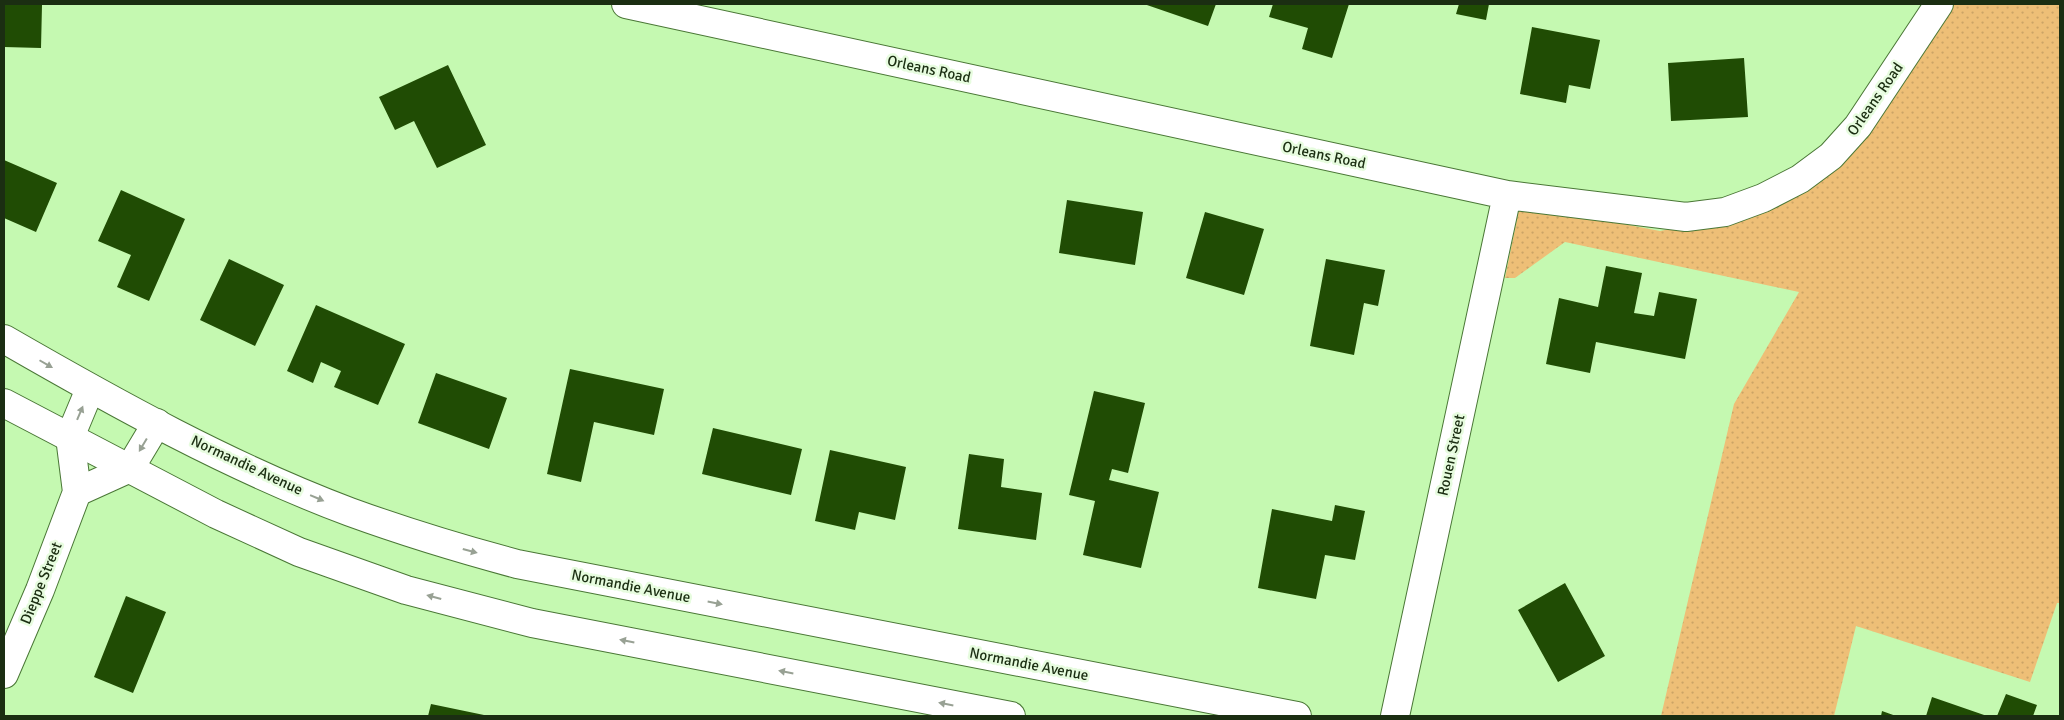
<svg xmlns="http://www.w3.org/2000/svg" width="2064" height="720" font-family="Signika,sans-serif">
  <style>
    .green { fill: url(#green-dots) }
    .building { fill: #204c04 }
    .lines { fill: none; stroke-linecap: round; stroke-linejoin: round }
    .minor-casing { stroke: #4a7736; stroke-width: 30 }
    .tertiary-casing { stroke: #4a7736; stroke-width: 30 }
    .minor { stroke: #fff; stroke-width: 28 }
    .tertiary { stroke: #fff; stroke-width: 28 }
    .oneway { fill: #98a194 }
    .labels { text-anchor: middle; dominant-baseline: central; stroke-width: 5; stroke-linejoin: round; paint-order: stroke }
    .street-label { font-size: 15px; fill: #1b2e12; stroke: #e7fcdf }
  </style>
  <defs>
    <pattern id="green-dots" width="8" height="8" patternUnits="userSpaceOnUse" patternTransform="scale(1.25)"><rect width="8" height="8" fill="#eebf77"/><path d="M2 2h.1M6 6h.1" fill="none" stroke="#cca466" stroke-width="1.8" stroke-linecap="round"/></pattern>
  </defs>
  <rect width="100%" height="100%" fill="#c5f9b1"/>
  <!-- green -->
  <path class="green" d="M1940,4H2060V603H2057L2030,682L1856,626L1834,716H1661L1734,404L1799,292L1565,242L1515,278H1505L1520,204L1660,231L1731,217L1820,170Z"/>
  <!-- building -->
  <path class="building" d="M4,4L42,5L41,48L4,47Z
    M1144,4H1216L1208,26Z
    M1273,4H1349L1332,58L1302,49L1308,28L1269,17Z
    M1459,4H1489L1486,20L1456,14Z
    M1532,27L1600,40L1590,89L1569,85L1566,103L1520,94Z
    M1744,58L1748,117L1671,121L1668,63Z
    M448,65L486,145L437,168L414,121L395,130L379,97Z
    M4,160L57,183L36,232L4,218Z
    M121,190L185,219L149,301L117,287L131,255L98,241Z
    M1067,200L1143,212L1135,265L1059,253Z
    M1205,212L1264,229L1244,295L1186,278Z
    M229,259L284,285L255,346L200,320Z
    M1326,259L1385,270L1378,306L1364,303L1354,355L1310,346Z
    M1606,266L1642,273L1634,313L1654,316L1659,292L1697,299L1685,359L1596,342L1590,373L1546,364L1559,298L1598,307Z
    M316,305L405,344L378,405L334,387L341,371L321,362L313,383L287,371Z
    M570,369L664,389L654,435L594,422L581,482L547,474Z
    M436,373L507,398L489,449L418,423Z
    M1094,391L1145,403L1128,473L1112,469L1109,480L1159,492L1141,568L1083,555L1095,501L1069,495Z
    M713,428L802,449L791,495L702,474Z
    M830,450L906,467L895,520L859,512L855,530L815,521Z
    M969,454L1004,459L1001,487L1042,493L1036,540L958,529Z
    M1335,505L1365,511L1355,560L1325,555L1316,599L1258,588L1272,509L1332,521Z
    M1565,583L1605,656L1558,682L1518,610Z
    M126,596L166,612L133,693L94,677Z
    M2006,694L2037,705L2033,716H1997Z
    M1932,697L1987,716H1926Z
    M431,704L484,715V716H428Z
    M1882,711L1896,716H1881Z"/>
  <g class="lines">
    <defs>
      <path id="minor" d="M626,4L1507,195L1686,217L1725,212L1763,198L1800,179L1831,156L1858,126L1939,4
        M77,492L130,468L157,423
        M4,674L40,590L77,492L70,437L90,389
        M1395,716L1507,195"/>
      <path id="tertiary" d="M4,339C115,403 230,467 350,512C405,532 461,549 517,564L1297,716
        M4,403L216,514L299,552L406,590L532,623L1011,716"/>
    </defs>
    <!-- minor casing -->
    <use href="#minor" class="minor-casing"/>
    <!-- tertiary casing -->
    <use href="#tertiary" class="tertiary-casing"/>
    <!-- minor -->
    <use href="#minor" class="minor"/>
    <!-- tertiary -->
    <use href="#tertiary" class="tertiary"/>
  </g>
  <!-- one-way arrows -->
  <defs><path id="oneway-solid" d="M-6-.8H1V-3.2L6.5 0L1 3.2V.8H-6Z" transform="scale(1.25)"/></defs>
  <g class="oneway">
    <use href="#oneway-solid" transform="translate(46 364) rotate(30)"/>
    <use href="#oneway-solid" transform="translate(80 413) rotate(-67)"/>
    <use href="#oneway-solid" transform="translate(143 445) rotate(121)"/>
    <use href="#oneway-solid" transform="translate(317 498) rotate(23)"/>
    <use href="#oneway-solid" transform="translate(470 551) rotate(15)"/>
    <use href="#oneway-solid" transform="translate(434 597) rotate(-165)"/>
    <use href="#oneway-solid" transform="translate(715 603) rotate(11)"/>
    <use href="#oneway-solid" transform="translate(627 641) rotate(-169)"/>
    <use href="#oneway-solid" transform="translate(786 672) rotate(-169)"/>
    <use href="#oneway-solid" transform="translate(946 704) rotate(-169)"/>
  </g>
  <g class="labels">
    <!-- street labels -->
    <g class="street-label">
      <text transform="translate(929 69) rotate(12)">Orleans Road</text>
      <text transform="translate(1875 99) rotate(-55)">Orleans Road</text>
      <text transform="translate(1324 155) rotate(12)">Orleans Road</text>
      <text transform="translate(1451 455) rotate(-78)">Rouen Street</text>
      <text transform="translate(247 465) rotate(25)">Normandie Avenue</text>
      <text transform="translate(41 583) rotate(-68)">Dieppe Street</text>
      <text transform="translate(631 586) rotate(11)">Normandie Avenue</text>
      <text transform="translate(1029 664) rotate(11)">Normandie Avenue</text>
    </g>
  </g>
  <!-- border -->
  <rect width="2064" height="720" fill="none" stroke="#1b2e12" stroke-width="10"/>
</svg>
